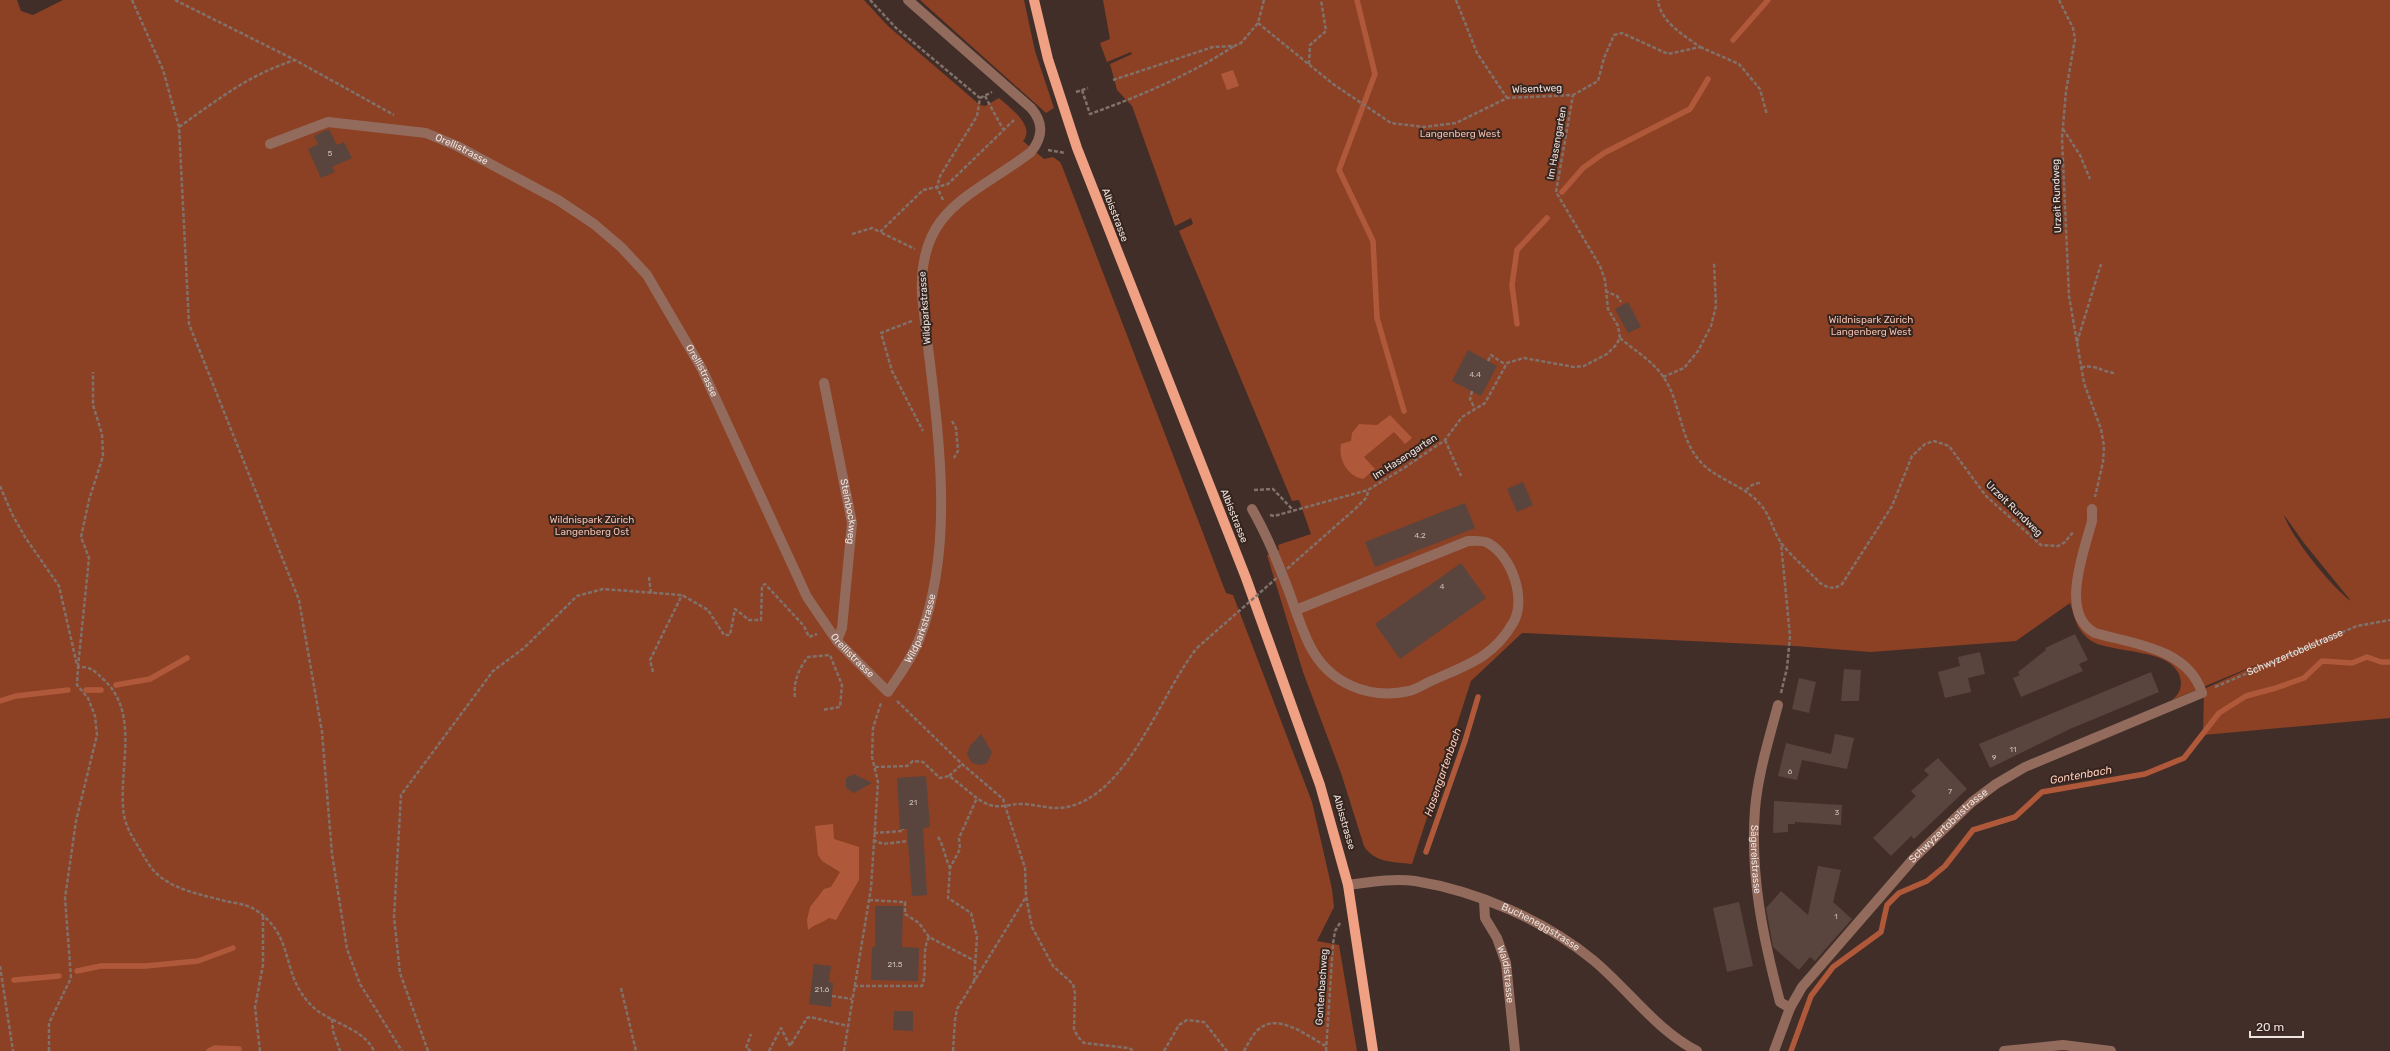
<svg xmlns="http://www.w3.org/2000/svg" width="2390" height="1051" font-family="Rubik,sans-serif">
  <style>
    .green { fill: #8c4024; fill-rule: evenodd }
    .water { fill: #b0593a }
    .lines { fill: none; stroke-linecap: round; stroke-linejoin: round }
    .stream { stroke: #b0593a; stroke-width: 5.5 }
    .building { fill: #59453e }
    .path { stroke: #81716b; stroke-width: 2.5; stroke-dasharray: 4 2; stroke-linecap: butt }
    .minor { stroke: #926b5d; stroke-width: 10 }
    .major { stroke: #f0a083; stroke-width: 10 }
    .path-bridge { stroke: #81716b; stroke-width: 2.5; stroke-dasharray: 4 2; stroke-linecap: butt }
    .labels { text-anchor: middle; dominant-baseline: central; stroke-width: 4; stroke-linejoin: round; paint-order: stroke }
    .number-label { font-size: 8px; fill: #cabcb7 }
    .street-label { font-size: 10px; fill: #efe3df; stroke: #36241e }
    .park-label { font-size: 10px; fill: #f1c0af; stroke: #36241e }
    .water-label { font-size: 11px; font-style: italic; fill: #fccbba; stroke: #36241e }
  </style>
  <rect width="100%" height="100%" fill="#412e28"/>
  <!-- green -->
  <path class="green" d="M0,0H17L21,11L33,15L63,0H864L888,26L980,105L985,106L999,98C1009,107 1036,126 1023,141L1044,159L1053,157L1060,162L1062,166L1226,593L1233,595L1312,802L1332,889L1334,907L1317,941L1339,945L1357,1051H0Z
    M920,0H1024L1035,51L1054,108L1046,113Z
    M1103,0H2390V718L2203,735L2204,689L2270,659L2172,700C2178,695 2181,690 2181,682C2178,646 2111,655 2090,640C2076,629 2075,618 2070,603L2016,641L1871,652L1795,646L1522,633L1471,681L1412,864C1395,862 1374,863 1364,846L1341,773L1303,672L1267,555L1279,550L1278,545L1311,534L1299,500L1292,501L1179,231L1193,224L1191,218L1175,226L1132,106L1117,90L1110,64L1132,54L1131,52L1107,62L1100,43L1110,39ZM2284,515L2304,543L2351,601C2332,588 2290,535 2284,515Z"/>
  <!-- water -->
  <path class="water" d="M1233,70L1239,86L1227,90L1221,74Z
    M1390,415L1412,438L1405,444L1394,432L1364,457L1375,469L1363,479C1347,476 1338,459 1341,444L1351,441L1352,433L1359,424L1377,425Z
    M833,824L834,839L859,847V880L836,920L829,918C822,923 815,924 808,930L807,920L810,907L824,889L831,887L840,872L822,861L818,855L815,826Z"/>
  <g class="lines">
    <!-- stream -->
    <path class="stream" d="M1357,0L1375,74L1339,170L1373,241L1377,318L1404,411
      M1733,40L1768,0
      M1562,192L1583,168L1604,153L1690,109L1708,79
      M1517,324L1512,285L1517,250L1547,218
      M116,685L150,679L187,658
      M86,690H101
      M0,701L16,696L68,690
      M1426,852L1465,741L1478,697
      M77,971L101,966H145L198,961L233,948
      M14,980L59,976
      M209,1051L215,1048L239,1049
      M1791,1051L1811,996L1833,967L1881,932L1887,905L1899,893L1927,881L1945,866L1973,830L2015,817L2042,792L2145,774L2184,758L2219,713L2246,696L2276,688L2304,678L2322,661L2352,663L2367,657L2381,662H2390"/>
  </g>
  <!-- building -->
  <path class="building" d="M329,129L337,145L344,142L352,158L332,167L335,172L321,178L308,149L318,144L314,136Z
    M1628,302L1641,327L1628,333L1615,309Z
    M1468,350L1497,366L1481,396L1452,381Z
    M1523,482L1533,505L1517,512L1507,489Z
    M1465,503L1475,528L1375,567L1365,542Z
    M1461,563L1486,598L1400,659L1375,624Z
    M2075,634L2088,660L2079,664L2083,671L2021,697L2013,678L2020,675L2018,672L2046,650L2045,648Z
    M1980,652L1985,674L1968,678L1971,692L1945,698L1938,672L1960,666L1958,657Z
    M1844,669L1861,670L1859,701H1841Z
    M2151,672L2159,692L2070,729L1990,768L1979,744Z
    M1799,678L1816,682L1809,713L1792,709Z
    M981,734L992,752L987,763L980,765L972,763L967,754L970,746Z
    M1835,734L1854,738L1847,769L1802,760L1797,780L1778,776L1786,743L1831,754Z
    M1938,758L1967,789L1914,839L1911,836L1891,856L1873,838L1916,796L1911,791L1929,775L1924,770Z
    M854,774L872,783L854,793L846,788V778Z
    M926,776L930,827L923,828L927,895L912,896L907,829H900L897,778Z
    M1774,801L1842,805L1841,825L1795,822V824H1788V832L1773,833Z
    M1818,866L1841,870L1833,902L1852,919L1815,961L1810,957L1799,970L1773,947L1766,908L1781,891L1808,915Z
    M1739,902L1753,966L1727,972L1713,908Z
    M875,906H903L902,947L919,948L918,981L871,980L872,947H875Z
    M814,964L831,966L829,982L833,983L831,1007L809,1004Z
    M894,1011H913V1031L893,1030Z"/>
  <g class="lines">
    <!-- path -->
    <g class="path">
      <path d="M132,0L163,70L179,127L189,324L299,600L322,732L332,854L347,949L360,984L402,1051"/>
      <path d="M175,0L295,60L394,115"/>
      <path d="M870,0L896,28L980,98L977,116L940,176L937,187L923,190L880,232L915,249"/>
      <path d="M1456,0L1477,53L1507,98"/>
      <path d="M2059,0L2073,28L2075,39L2066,91L2062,138L2069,296L2084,383L2101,429L2104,446L2103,462L2095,497"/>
      <path d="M1258,23L1333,84L1391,123L1424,127L1456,123L1507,98L1573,95L1598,81L1604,58L1614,35L1622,33L1668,54L1700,47C1684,35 1660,22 1658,0"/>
      <path d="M1700,47L1739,64L1760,89L1767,115"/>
      <path d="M1309,64L1310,45L1326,31L1321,0"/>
      <path d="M1113,80L1213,47L1234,46L1241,43L1258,23L1264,0"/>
      <path d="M1082,90L1090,114C1140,96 1190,75 1234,46"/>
      <path d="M1076,92L1088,88"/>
      <path d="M985,96L1003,129"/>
      <path d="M980,98L992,92"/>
      <path d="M179,127C219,99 248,75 295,60"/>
      <path d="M2063,129L2080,155L2090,179"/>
      <path d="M1048,150L1065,153"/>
      <path d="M943,200L937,187L948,184L1014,120"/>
      <path d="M852,234L872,228L880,232"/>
      <path d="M1605,291L1617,296L1621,302"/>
      <path d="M912,321L881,333L892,371L923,431"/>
      <path d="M1620,338C1635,351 1656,363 1666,381C1681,406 1680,438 1699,460C1714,479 1743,484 1760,504C1771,516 1773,532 1782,544C1793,558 1808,570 1820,583C1829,588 1833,590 1842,584L1892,506L1912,456L1925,444L1934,441L1949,446L1986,496L2041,545L2058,546L2065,542L2074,531"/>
      <path d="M2077,342L2101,264"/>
      <path d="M1488,361L1491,355L1506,365"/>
      <path d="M2081,367C2098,365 2100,371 2114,373"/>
      <path d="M1663,377L1684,368L1698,351L1711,326L1716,306L1714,263"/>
      <path d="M1472,391L1470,399L1475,409"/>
      <path d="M952,421L956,428L958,451L954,458"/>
      <path d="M1445,440L1461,476"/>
      <path d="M0,486L12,514L25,537L59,586L77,665"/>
      <path d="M1254,490L1273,489L1293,510"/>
      <path d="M1746,490L1752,485L1762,482"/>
      <path d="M1355,509L1367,497L1368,490"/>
      <path d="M1270,515L1274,516L1368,490L1404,468L1445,440L1462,417L1485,403L1507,363L1524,358L1574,367L1584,366L1607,354L1616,345L1620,338L1618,326L1608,309L1605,280L1600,266L1556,192L1573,95"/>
      <path d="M649,577L651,594"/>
      <path d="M78,667L89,558L81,537L89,500L103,456L102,434L93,405V372"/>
      <path d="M653,672L650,660L682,595"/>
      <path id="s1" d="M2215,687L2357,626L2390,620"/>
      <path d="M1781,693L1787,668L1790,636L1781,543"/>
      <path d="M795,697C793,682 799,668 808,657L830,655L842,685L840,707L822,710"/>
      <path d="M897,701L962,764L1003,799L1025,868L1026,896L1032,927L1053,966L1073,984L1075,993L1074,1029L1078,1037L1084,1043L1129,1048L1134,1051"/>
      <path d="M875,767L907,766L913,761L923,762L940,778L949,776C961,784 971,795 983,802C1000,811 1008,803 1024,804C1039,805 1052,810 1067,807C1129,794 1160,694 1197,648"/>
      <path d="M949,776L962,764"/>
      <path d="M874,833L903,831V829"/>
      <path d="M938,837C944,846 945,858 950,868"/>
      <path d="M873,840L883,844L908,841"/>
      <path d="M869,900L905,902V914L919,923L929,937"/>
      <path d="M0,966L13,1051"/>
      <path d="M974,982L977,937L971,913L948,898L950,868L960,849L959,838L977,798"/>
      <path d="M854,986H922C928,970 921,952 929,937L975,961"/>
      <path d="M621,988L636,1051"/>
      <path d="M832,996L852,999"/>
      <path d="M332,1019L333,1031L340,1051"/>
      <path d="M49,1051V1023L71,978L65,898L76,821L97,735L95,716L88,698L77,685L78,667C90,666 95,671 103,679C139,711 120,764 123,806C123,819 129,832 136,843C142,852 147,863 154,871C172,890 200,894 225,901C234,903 246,904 254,909C297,936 279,973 311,1005C328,1023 363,1027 374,1051"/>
      <path d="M260,1051L255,1007L263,965V916"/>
      <path d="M428,1051L400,973L394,917L401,795L493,671L524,648L577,596L603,589L682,595L708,610L724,635H730L735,609L749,620H761L762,586L765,584L804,626L809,637L817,634"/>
      <path d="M751,1051L746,1048L751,1034"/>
      <path d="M769,1051L781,1028L790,1046L807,1018L810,1017L848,1026"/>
      <path d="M844,1051L871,888L878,782L872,757L873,728L881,703"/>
      <path d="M953,1051L955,1020L957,1009L1026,897"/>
      <path d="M1164,1051L1179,1025L1187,1020L1204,1022L1227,1051"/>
      <path d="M1244,1051C1248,1044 1253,1033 1260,1028C1279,1013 1309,1037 1326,1046"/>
      <path d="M1326,1051L1333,944L1335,931L1340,923"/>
    </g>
    <!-- minor -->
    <g class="minor">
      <path id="s2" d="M270,144L328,122L426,133L457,146L558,200L594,224L621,247L647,275L702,369L807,597L837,641L888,692C899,675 913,657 920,637C960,532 933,403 922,295C918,208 972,197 1031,152C1043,137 1044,123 1031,108L908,0"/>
      <path id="s3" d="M824,383L852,523L842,628L837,641"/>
      <path d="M1252,509C1267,535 1277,561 1288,589C1295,608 1301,628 1310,646C1329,683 1368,700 1409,691C1417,689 1424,684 1431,681C1466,665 1493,658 1513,623C1527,600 1512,556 1488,543C1483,540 1474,541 1468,541L1296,610"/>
      <path id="s4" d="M1778,705C1769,739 1758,774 1755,809C1750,876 1763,938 1780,1002L1790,1008"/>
      <path id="s5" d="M1348,885C1370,882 1393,878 1415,881C1477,891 1544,920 1593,960C1628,989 1656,1030 1697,1051"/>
      <path id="s6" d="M1484,901L1485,918L1497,938L1506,963L1515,1051"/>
      <path id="s7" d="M1774,1051L1790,1008L1802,987L1914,858L1972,802L1996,784L2025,767L2202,693C2188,648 2133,644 2095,633C2059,614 2084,552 2092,521V509"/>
      <path d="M2004,1051L2063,1045L2111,1051"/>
    </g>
    <!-- major -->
    <path class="major" d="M1034,0L1048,59L1077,148L1246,578L1320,785L1348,885L1373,1051"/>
    <!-- path-bridge -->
    <path class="path-bridge" d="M1197,648L1355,509"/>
  </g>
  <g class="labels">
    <!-- number labels -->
    <g class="number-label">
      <text x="330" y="153">5</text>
      <text x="1475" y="374">4.4</text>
      <text x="1420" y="535">4.2</text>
      <text x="1442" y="586">4</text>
      <text x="2013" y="749">11</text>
      <text x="1994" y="757">9</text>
      <text x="1790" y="771">6</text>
      <text x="1950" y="791">7</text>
      <text x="913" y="802">21</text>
      <text x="1837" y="812">3</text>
      <text x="1836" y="916">1</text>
      <text x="895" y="964">21.5</text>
      <text x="822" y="989">21.6</text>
    </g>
    <!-- street labels -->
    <g class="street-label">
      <text transform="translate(1537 89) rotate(-2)">Wisentweg</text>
      <text transform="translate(1557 143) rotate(-80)">Im Hasengarten</text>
      <text stroke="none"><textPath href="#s2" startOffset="200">Orellistrasse</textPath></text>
      <text transform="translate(2057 196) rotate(-92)">Urzeit Rundweg</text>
      <text transform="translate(1115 215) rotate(69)">Albisstrasse</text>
      <text transform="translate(925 308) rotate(-94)">Wildparkstrasse</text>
      <text stroke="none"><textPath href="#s2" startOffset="536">Orellistrasse</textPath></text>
      <text transform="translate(1405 457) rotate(-33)">Im Hasengarten</text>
      <text transform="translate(2014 509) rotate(44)">Urzeit Rundweg</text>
      <text stroke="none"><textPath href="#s3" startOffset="131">Steinbockweg</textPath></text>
      <text transform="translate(1234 516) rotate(68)">Albisstrasse</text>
      <text stroke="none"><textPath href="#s2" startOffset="983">Wildparkstrasse</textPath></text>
      <text stroke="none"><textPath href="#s1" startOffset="87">Schwyzertobelstrasse</textPath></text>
      <text stroke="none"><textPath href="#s2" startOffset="860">Orellistrasse</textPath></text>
      <text transform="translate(1344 822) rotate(74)">Albisstrasse</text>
      <text stroke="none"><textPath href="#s7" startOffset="288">Schwyzertobelstrasse</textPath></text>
      <text stroke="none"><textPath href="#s4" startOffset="157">Sägereistrasse</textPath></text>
      <text stroke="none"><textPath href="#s5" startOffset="202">Bucheneggstrasse</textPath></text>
      <text stroke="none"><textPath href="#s6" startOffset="78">Waldistrasse</textPath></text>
      <text transform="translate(1322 987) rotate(-86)">Gontenbachweg</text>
    </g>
    <!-- park labels -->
    <g class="park-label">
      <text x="1460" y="134">Langenberg West</text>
      <text x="1871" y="320">Wildnispark Zürich<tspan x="1871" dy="12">Langenberg West</tspan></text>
      <text x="592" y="520">Wildnispark Zürich<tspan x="592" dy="12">Langenberg Ost</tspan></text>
    </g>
    <!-- water labels -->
    <g class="water-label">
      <text transform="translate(1443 772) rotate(-71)">Hasengartenbach</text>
      <text transform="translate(2081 775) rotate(-10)">Gontenbach</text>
    </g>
  </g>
  <!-- scale -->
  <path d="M2250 1031v6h53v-6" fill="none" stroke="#efe3df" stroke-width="2"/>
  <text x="2256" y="1031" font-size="12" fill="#efe3df" stroke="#36241e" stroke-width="3" paint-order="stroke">20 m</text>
</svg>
